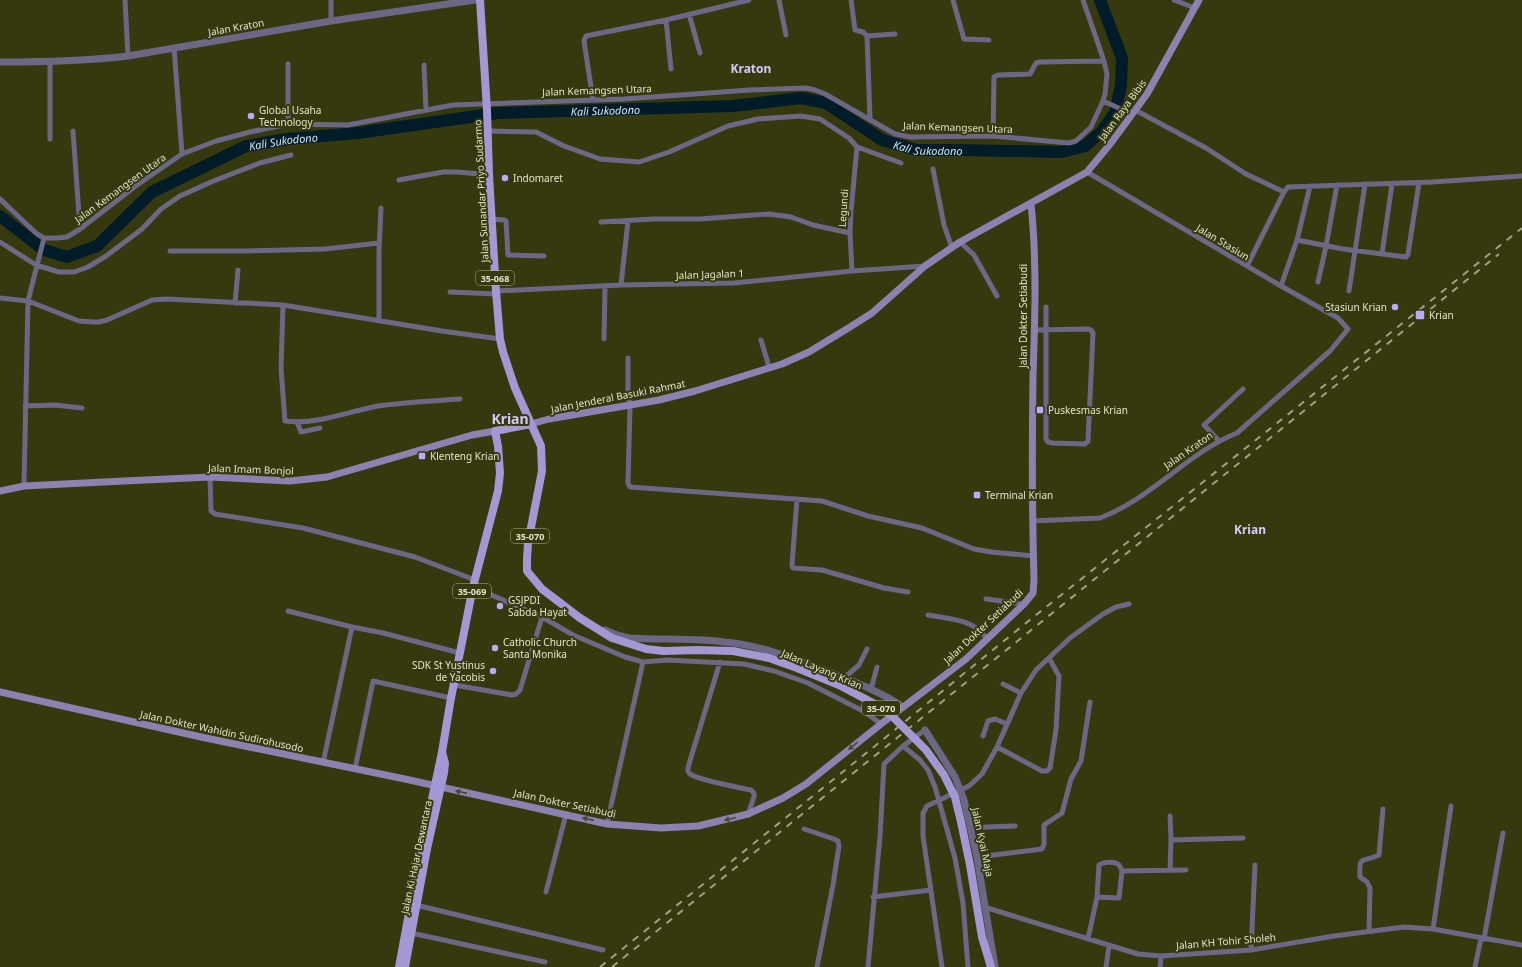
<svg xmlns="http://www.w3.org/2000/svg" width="1522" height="967" font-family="'Noto Sans',sans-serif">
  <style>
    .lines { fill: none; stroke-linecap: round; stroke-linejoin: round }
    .river { stroke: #011c29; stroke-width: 12 }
    .minor { stroke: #6d6786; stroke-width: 5 }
    .tertiary { stroke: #6d6786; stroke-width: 7 }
    .secondary { stroke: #8b82b2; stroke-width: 7 }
    .primary { stroke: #a397d4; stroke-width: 8 }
    .rail { stroke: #9ea27f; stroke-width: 2; stroke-dasharray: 7 7; stroke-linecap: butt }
    .oneway { fill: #47482f }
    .poi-dot { fill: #baaaf7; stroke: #36390e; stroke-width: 1.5 }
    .labels { text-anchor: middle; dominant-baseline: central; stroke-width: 4; stroke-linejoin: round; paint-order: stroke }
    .shield { fill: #36390e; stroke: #aeb190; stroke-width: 1 }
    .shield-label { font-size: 9px; font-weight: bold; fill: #e1e5c8 }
    .street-label { font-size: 10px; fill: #e1e5c8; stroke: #36390e }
    .poi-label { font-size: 10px; fill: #e1e5c8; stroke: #36390e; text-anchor: start }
    .water-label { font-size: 11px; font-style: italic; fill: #d1e6f2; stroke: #36390e }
    .quarter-label { font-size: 12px; font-weight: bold; fill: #d3cbf7; stroke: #36390e }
    .district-label { font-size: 14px; font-weight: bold; fill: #d3cbf7; stroke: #36390e }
  </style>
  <rect width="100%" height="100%" fill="#36390e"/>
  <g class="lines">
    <!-- river -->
    <path class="river" id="s1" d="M0,216L44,250L67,257L97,246L152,192L246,146L287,139L358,133L498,113L733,106L801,98L826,103L882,140L917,150H959L1062,152L1085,146L1101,132L1115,113L1121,85L1122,58L1100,0"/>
    <!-- minor -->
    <path class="minor" d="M125,0L128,56
      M331,0V21
      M779,0L786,35
      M851,0L855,30L863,32L867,36
      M953,0L964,39L989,40
      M1174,0L1195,8
      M689,14L700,53
      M666,20L671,69
      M174,47L182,154
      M50,63V139
      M424,65L426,109
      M593,100L584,41L586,36L666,20L749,0
      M1103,101L1132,114
      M1135,110L1206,148L1246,174L1284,192
      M870,119L867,36L895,34
      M288,124V64
      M73,131L80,229
      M488,131L536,132L564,146L600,159L639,162L669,152L728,126L758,119L801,116L820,119L849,138L857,147L901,163
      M993,136L994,77L998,75L1030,74L1036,63L1040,62L1104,61
      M933,169L944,225L952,248
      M399,180L443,172H458L489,175
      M0,199L37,234L44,238H57L67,237L80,229L137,185L182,154L216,141L250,132L288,124L348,125L453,105L624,99L750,90L806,88L815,90L825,94L895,134L910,137L993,136L1069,143L1076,141L1091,127L1103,101L1105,94L1107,74L1104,61L1083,0
      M492,219L504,220L506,221L508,255L544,256
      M601,222L654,219H700L769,214L791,217L813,225L850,233
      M1297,240L1343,249L1406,257L1408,254L1419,183
      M0,242L36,265L59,272H74L88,267L106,256L142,229L161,209L180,196L211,182L260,163L291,155
      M960,242L974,255L997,296
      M170,251H246L325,249L379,243
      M1382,254L1392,184
      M1247,266L1284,192L1288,187L1432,182L1522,176
      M852,271L850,233L851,211L857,147
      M1318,282L1326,246L1337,185
      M621,285L628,221
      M1281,286L1297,240L1310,186
      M496,291L621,285L734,283L852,271L925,266
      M1349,291L1365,184
      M450,292L496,294
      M0,298L28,301L79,321L93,322H99L107,320L152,300L166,299L283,305L442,331L500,339
      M235,303L238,270
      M283,305L281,368L285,421C316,425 347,412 378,406C405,402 433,401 460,399
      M379,321V251L381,208
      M1035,330L1088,329L1091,330L1093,333L1088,441L1085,444L1052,443L1048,442L1046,439V307
      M604,339L605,286
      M761,340L769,367
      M628,358V390L630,406L628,483L630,487L822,501L868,516L922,528L974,549L991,552L1034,556
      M25,406L55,405L82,408
      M297,422L301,432L320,428
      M1218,440L1204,425L1243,389
      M210,477L211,511L215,514L303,528L415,557L475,580
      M24,486L28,301L44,238
      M797,499L792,565L793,568L822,570L884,588L908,592
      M1032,521L1100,518C1151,499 1187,453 1237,433L1330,351L1348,329L1338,318L1281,286L1087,172
      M473,587L542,617L573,635L625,657L643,662L667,660L744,664L774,671L808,683L865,712L881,724
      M986,599L1024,604
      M288,611L352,627L383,633L460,653
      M928,615C950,619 974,619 987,639
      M720,662L689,764C688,767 687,771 689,773C693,779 741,788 751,790L754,793V797L748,814
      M844,678L859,665L867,649
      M1003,684L1021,693
      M454,685L512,695L516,694L520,690L542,617
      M871,689L877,667
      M983,736L988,721L995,719L1007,724
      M903,746L920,760L928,770L935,787L955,858L963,903L968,967
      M997,747L1042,771H1047L1050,768L1056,730L1059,676L1049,658
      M323,763L352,627
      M355,769L373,681L451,698
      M1170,816L1171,840L1170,870
      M607,824L643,662
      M804,829L834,839L838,841L839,846L833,885L817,967
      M971,829L986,827L1015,826
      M1171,840L1243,838
      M977,857L1042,849L1044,844V825L1062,813L1071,779L1081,761L1090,702
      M546,892L566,814
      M873,897L931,890
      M1097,897L1119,898L1122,871L1186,870
      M416,905L603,950
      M984,907L1138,954L1161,956L1251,950L1334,936L1404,927L1433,929L1522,945
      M1433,929L1451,806
      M1369,931L1370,888L1367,882L1360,877C1359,854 1362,863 1379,855L1383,809
      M411,933L545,962
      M1088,939L1097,897L1099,865C1103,862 1115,861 1119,865C1121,867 1121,869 1122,871
      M1484,939L1503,833
      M1251,950L1255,865
      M868,967L880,836L884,764L903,746L925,730
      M942,967L923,836V813L927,806L969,786L982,774L997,747L1021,693L1036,670L1070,638L1103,614L1116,607L1129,604
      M1106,967L1109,946
      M1160,967L1161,956
      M1475,967L1481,938"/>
    <!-- tertiary -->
    <path class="tertiary" d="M0,62C43,62 85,61 128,56L331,21L475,0
      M605,630L617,635L629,638C661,640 693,638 724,642C761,645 795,659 829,672C854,682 880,691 903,707
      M925,730L955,777L964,800L977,857L995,967"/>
    <!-- secondary -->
    <path class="secondary" d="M531,424L549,419L659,400L695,391L782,364L809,352L850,327L872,313L925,266L960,242L1087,172L1111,143L1147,94L1199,0
      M0,491L24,486L124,481L210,477L290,481L327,477L472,435L495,431
      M0,692L201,737L405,779L607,824L661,828L698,826L748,814L783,798L806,784L881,724L966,659L1024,604L1033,593L1034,579C1032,511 1032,444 1033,376C1035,319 1037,261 1031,204"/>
    <!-- primary -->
    <path class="primary" d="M480,0L487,110L489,175L496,291L500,339L503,352L515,388L541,446L542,471L528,543L527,559V571L542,589L580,618L612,638L646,649L664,651L697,650L733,651L769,658L797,668L839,685L871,702L890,714L926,750L944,775L955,797L961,822L970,865L982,937L991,967
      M399,967L417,870L442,752L451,698L473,587L498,491L500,473L498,446L495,431L531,424
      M405,967L427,849L444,773L445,763L442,752"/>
    <!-- rail -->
    <path class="rail" d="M600,967L875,746L1021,627L1522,228
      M612,967L1499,254"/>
  </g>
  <!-- one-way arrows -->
  <defs><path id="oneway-solid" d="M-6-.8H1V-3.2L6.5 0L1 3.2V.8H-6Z"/></defs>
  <g class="oneway">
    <use href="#oneway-solid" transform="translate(853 746) rotate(141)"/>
    <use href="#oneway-solid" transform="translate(461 792) rotate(-167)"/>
    <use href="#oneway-solid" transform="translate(588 819) rotate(-167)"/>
    <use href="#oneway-solid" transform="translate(730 819) rotate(166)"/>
  </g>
  <!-- markers -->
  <g class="poi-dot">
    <circle cx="251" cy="116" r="4"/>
    <circle cx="505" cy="178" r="4"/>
    <circle cx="1395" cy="307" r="4"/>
    <rect x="1415" y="310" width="10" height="10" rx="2"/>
    <rect x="1036" y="406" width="8" height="8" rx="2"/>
    <rect x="418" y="452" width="8" height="8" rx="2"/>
    <rect x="973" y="491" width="8" height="8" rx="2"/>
    <circle cx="500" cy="606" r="4"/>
    <circle cx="495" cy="648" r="4"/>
    <circle cx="493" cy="671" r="4"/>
  </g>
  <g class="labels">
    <!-- shield labels -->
    <g class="shield">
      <rect x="476" y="271" width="38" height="14" rx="3"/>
      <rect x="511" y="529" width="38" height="14" rx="3"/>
      <rect x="453" y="584" width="38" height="14" rx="3"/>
      <rect x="862" y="701" width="38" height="14" rx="3"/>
    </g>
    <g class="shield-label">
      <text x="495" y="278">35-068</text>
      <text x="530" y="536">35-070</text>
      <text x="472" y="591">35-069</text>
      <text x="881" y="708">35-070</text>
    </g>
    <!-- street labels -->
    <g class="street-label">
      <text transform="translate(236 27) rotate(-10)">Jalan Kraton</text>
      <text transform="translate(597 90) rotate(-2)">Jalan Kemangsen Utara</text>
      <text transform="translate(1122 110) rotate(-54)">Jalan Raya Bibis</text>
      <text transform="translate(958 127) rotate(2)">Jalan Kemangsen Utara</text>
      <text transform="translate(120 188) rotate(-36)">Jalan Kemangsen Utara</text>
      <text transform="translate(481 191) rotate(-93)">Jalan Sunandar Priyo Sudarmo</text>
      <text transform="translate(843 208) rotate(-86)">Legundi</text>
      <text transform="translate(1223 242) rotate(31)">Jalan Stasiun</text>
      <text transform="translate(710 274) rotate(-2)">Jalan Jagalan 1</text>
      <text transform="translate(1023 316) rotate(-90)">Jalan Dokter Setiabudi</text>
      <text transform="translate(618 396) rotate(-11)">Jalan Jenderal Basuki Rahmat</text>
      <text transform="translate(1188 450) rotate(-35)">Jalan Kraton</text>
      <text transform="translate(251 469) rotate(2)">Jalan Imam Bonjol</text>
      <text transform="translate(983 626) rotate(-43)">Jalan Dokter Setiabudi</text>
      <text transform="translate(822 669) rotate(23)">Jalan Layang Krian</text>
      <text transform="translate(222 731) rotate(12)">Jalan Dokter Wahidin Sudirohusodo</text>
      <text transform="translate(565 803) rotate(12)">Jalan Dokter Setiabudi</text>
      <text transform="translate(983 842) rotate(78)">Jalan Kyai Maja</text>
      <text transform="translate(416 857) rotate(-78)">Jalan Ki Hajar Dewantara</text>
      <text transform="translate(1226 941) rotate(-5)">Jalan KH Tohir Sholeh</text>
    </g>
    <!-- poi labels -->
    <g class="poi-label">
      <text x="259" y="110">Global Usaha<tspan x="259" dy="12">Technology</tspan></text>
      <text x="513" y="178">Indomaret</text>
      <text x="1387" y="307" text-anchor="end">Stasiun Krian</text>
      <text x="1429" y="315">Krian</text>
      <text x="1048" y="410">Puskesmas Krian</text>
      <text x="430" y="456">Klenteng Krian</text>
      <text x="985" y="495">Terminal Krian</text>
      <text x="508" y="600">GSJPDI<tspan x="508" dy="12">Sabda Hayat</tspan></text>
      <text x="503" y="642">Catholic Church<tspan x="503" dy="12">Santa Monika</tspan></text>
      <text x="485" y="665" text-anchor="end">SDK St Yustinus<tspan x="485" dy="12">de Yacobis</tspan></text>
    </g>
    <!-- water labels -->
    <g class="water-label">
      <text stroke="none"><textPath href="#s1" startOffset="655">Kali Sukodono</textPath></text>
      <text stroke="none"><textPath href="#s1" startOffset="331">Kali Sukodono</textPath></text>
      <text stroke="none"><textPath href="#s1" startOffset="991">Kali Sukodono</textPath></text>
    </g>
    <!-- quarter labels -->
    <g class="quarter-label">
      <text x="751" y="68">Kraton</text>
      <text x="1250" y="529">Krian</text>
    </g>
    <!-- district labels -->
    <g class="district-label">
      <text x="510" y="418">Krian</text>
    </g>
  </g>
</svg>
